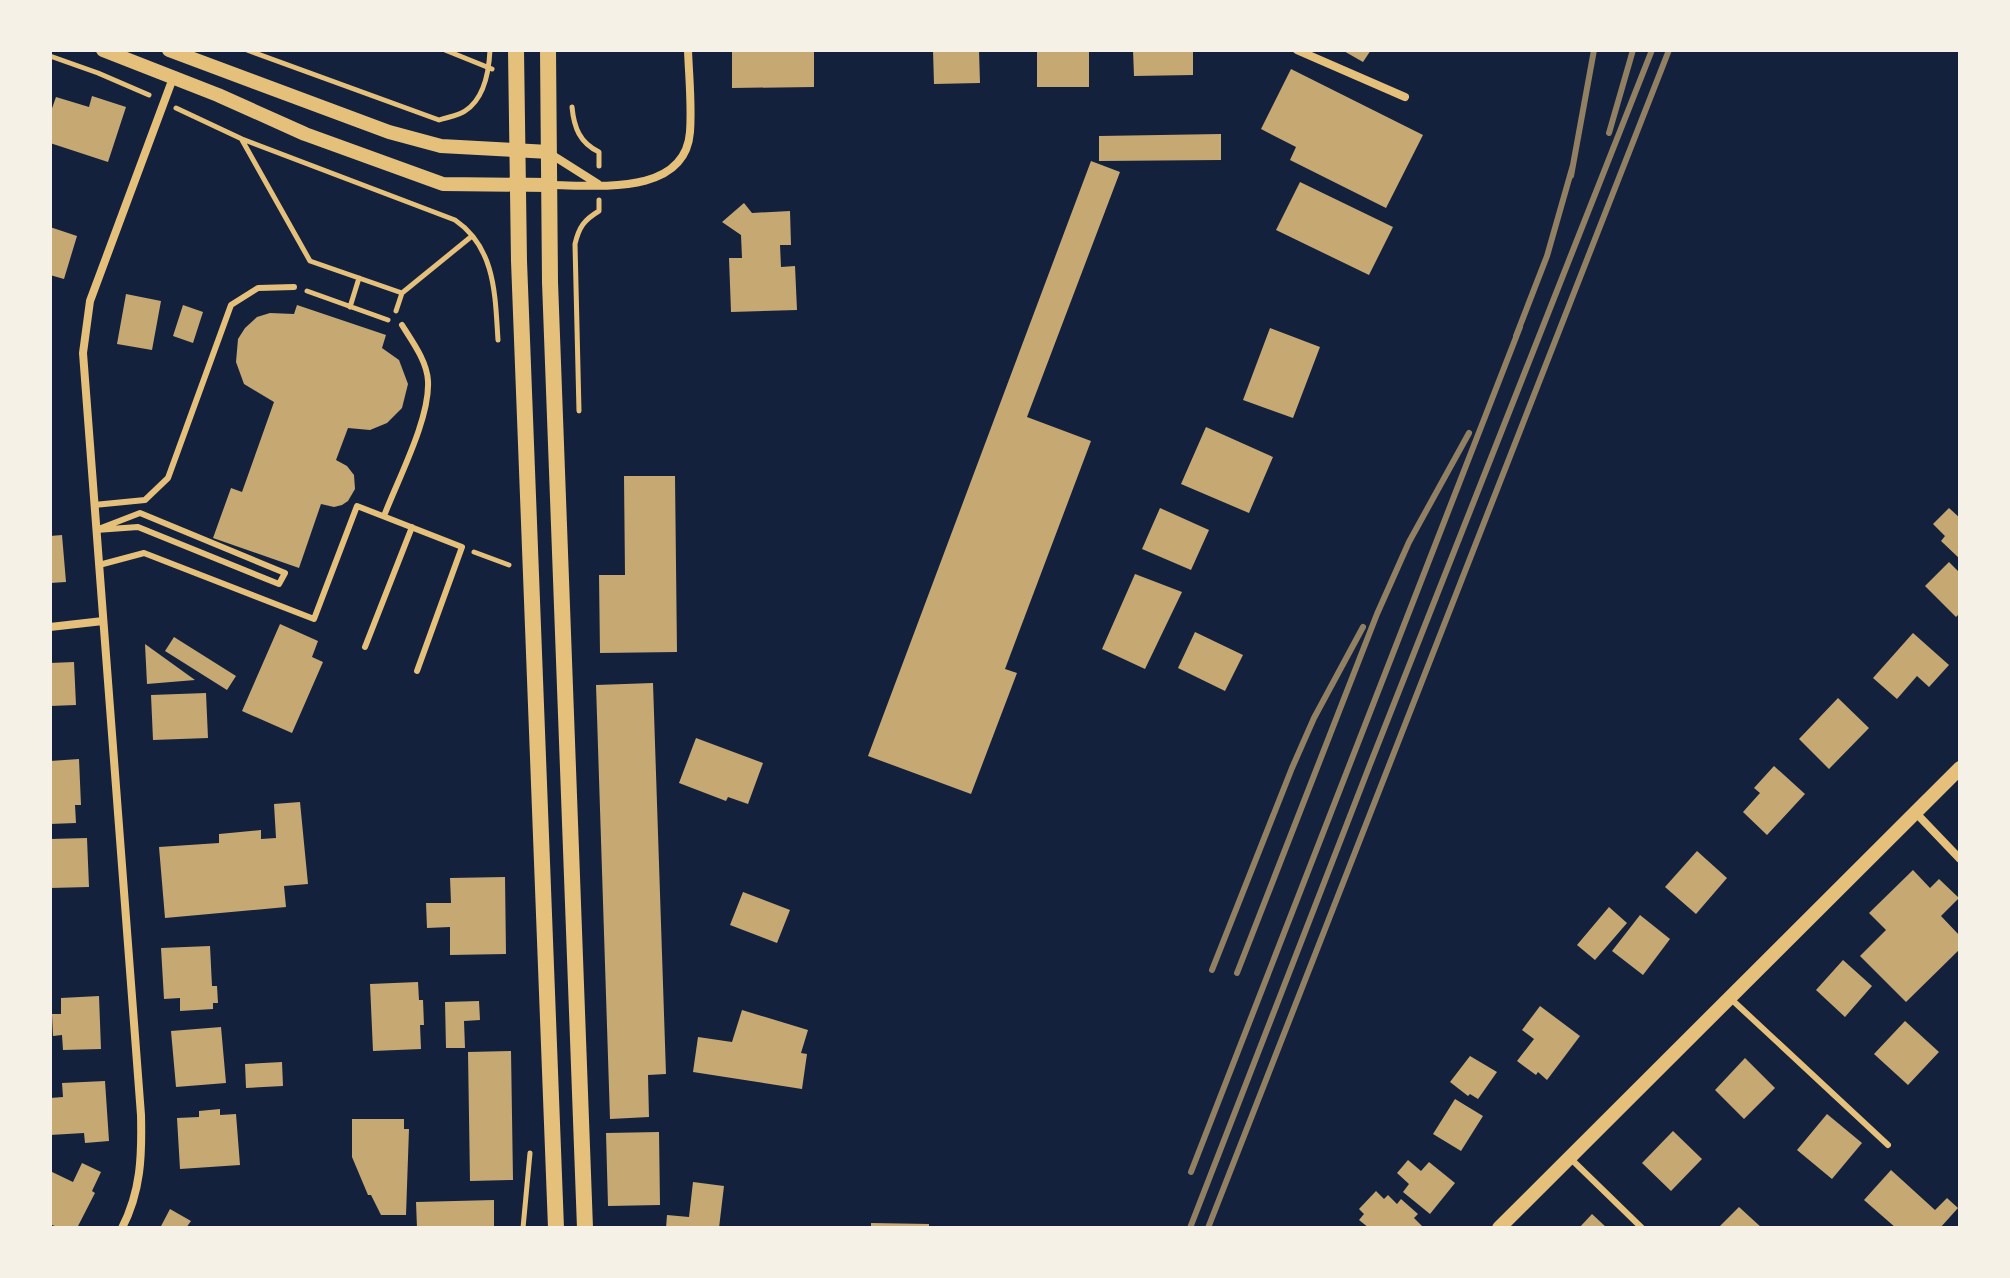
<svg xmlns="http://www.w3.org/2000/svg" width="2010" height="1278" font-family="Montserrat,sans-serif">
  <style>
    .building { fill: #c6a872 }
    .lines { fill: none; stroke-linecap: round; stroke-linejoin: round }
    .path { stroke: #e5c07b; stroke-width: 5 }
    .service { stroke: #e5c07b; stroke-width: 6 }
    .minor { stroke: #e5c07b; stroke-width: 8 }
    .tertiary { stroke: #e5c07b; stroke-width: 14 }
    .secondary { stroke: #e5c07b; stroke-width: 16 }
    .rail { stroke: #918062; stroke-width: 6 }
  </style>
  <rect width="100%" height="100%" fill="#14213d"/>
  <!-- building -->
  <path class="building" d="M732,50H814V87L732,88Z
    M933,50H979L980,83L934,84Z
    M1037,50H1089V87H1037Z
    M1133,50H1193V75L1134,76Z
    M1342,50H1371L1363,62Z
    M1291,69L1423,135L1386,208L1290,160L1296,147L1261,129Z
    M92,96L126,107L108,162L50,143V114L56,97L89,107Z
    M1221,134V160L1099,161V136Z
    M1091,161L1120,172L1027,417L1091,441L1005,669L1017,673L971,794L868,756Z
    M1300,182L1393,227L1369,275L1276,230Z
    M744,203L752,213L790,211L791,245H780L781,267L795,266L797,310L731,312L729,258H742L741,235L722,222Z
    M50,227L77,236L64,279L50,275Z
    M126,294L161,301L152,350L117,344Z
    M183,305L203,312L193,343L173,336Z
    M297,305L386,335L382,348L399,360L408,384L402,408L387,423L370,430L348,428L336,460L347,466L354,475L355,489L348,501L342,505L334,507L321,504L299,568L213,538L231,488L242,492L274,402L244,384L236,362L238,339L245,328L257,317L270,313L294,314Z
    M1270,328L1320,347L1293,418L1243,400Z
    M1206,427L1273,457L1249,513L1181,484Z
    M624,476H675L677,652L600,653L599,575H625Z
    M1160,508L1209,530L1191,570L1142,549Z
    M1949,508L1960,518V559L1941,541L1945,536L1933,524Z
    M62,535L66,582L50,583V536Z
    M1949,562L1960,573V613L1956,617L1925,586Z
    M1135,574L1182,592L1145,669L1102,649Z
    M280,624L318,641L312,657L323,662L292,733L242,711Z
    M1195,632L1243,655L1225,691L1178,668Z
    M1913,633L1949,665L1929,687L1917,676L1897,699L1873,678Z
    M174,637L236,676L227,690L165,651Z
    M145,644L195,680L147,684Z
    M74,662L76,705L50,706V663Z
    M653,683L666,1074L648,1075L649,1117L610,1119L596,685Z
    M206,693L208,738L153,740L151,695Z
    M1838,698L1869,728L1829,769L1799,739Z
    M696,738L763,763L748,804L728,797L726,801L679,783Z
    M79,759L81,805H75L76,823L50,824V761Z
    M1774,766L1805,794L1767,835L1743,812L1760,793L1754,788Z
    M300,802L308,884L284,886L286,907L165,918L159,847L219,843V834L261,830V839L276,838L274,804Z
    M87,838L89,887L50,888V839Z
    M1697,851L1727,878L1696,914L1665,887Z
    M1913,870L1930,888L1939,879L1959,898L1941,916L1960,936V949L1906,1002L1860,956L1886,930L1869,913Z
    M505,877L506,954L450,955V927L427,928L426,903H451L450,878Z
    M743,892L790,910L777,943L730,925Z
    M1609,907L1627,923L1595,960L1577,945Z
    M1640,915L1670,939L1643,975L1612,951Z
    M210,946L212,986H217L218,1003H213V1009L180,1011V998L164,999L161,948Z
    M1843,960L1872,986L1845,1017L1816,990Z
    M418,982L419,1000H423L424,1025H420L421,1049L373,1051L370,984Z
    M99,996L101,1049L63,1050L62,1035L53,1036L52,1014H61V998Z
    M479,1001L480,1020L464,1021L465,1048H446L445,1002Z
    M1540,1006L1580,1036L1547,1080L1538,1072L1536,1075L1517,1061L1534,1039L1522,1030Z
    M742,1010L808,1030L801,1053L807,1054L802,1089L693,1072L698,1037L732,1042Z
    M1905,1021L1939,1052L1908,1085L1874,1054Z
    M221,1027L226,1083L176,1087L171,1031Z
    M511,1051L513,1180L470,1181L468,1052Z
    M1470,1056L1497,1072L1478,1099L1470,1094L1468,1096L1450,1082Z
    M1745,1058L1775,1088L1744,1119L1715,1090Z
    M282,1062L283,1086L246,1088L245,1064Z
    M105,1081L109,1141L85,1143L84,1133L50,1135V1098L63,1097L62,1083Z
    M1455,1099L1483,1116L1461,1151L1433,1134Z
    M220,1109V1115L236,1114L240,1165L180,1169L177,1118L199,1117V1111Z
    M1827,1114L1862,1143L1832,1179L1797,1150Z
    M352,1119H404V1129H409L406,1215H381L371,1195H368L352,1157Z
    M1673,1131L1702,1159L1671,1191L1642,1163Z
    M659,1132L660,1205L608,1206L606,1133Z
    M1408,1160L1421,1171L1429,1162L1455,1183L1430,1214L1403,1192L1409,1184L1397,1173Z
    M82,1163L101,1172L92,1191L95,1193L77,1228H59L50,1224V1171L73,1182Z
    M1891,1170L1935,1210L1947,1198L1958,1208L1940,1228H1896L1864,1200Z
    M693,1182L724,1186L719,1228H666L667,1215L689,1217Z
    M1376,1191L1384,1199L1388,1195L1397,1204L1401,1199L1418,1214L1414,1218L1422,1226L1420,1228H1369L1359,1220L1364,1214L1359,1209Z
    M494,1200V1228H417L416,1202Z
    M1739,1207L1762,1228H1718Z
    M170,1209L191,1221L186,1228H160Z
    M1592,1214L1607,1228H1579Z
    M871,1223L929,1224V1228H871Z"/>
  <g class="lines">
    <!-- path -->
    <path class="path" d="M247,50L439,120C448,117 458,116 465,111C484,99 489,71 490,50
      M445,50L492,69
      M50,56L98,73L149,95
      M572,107C574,128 580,143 599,152V166
      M176,108L242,139L455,220C496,248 495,296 498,340
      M242,140L310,261L402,293L472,236
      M307,291L388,320
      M350,307L359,278
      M396,311L402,293
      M579,411L575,244C579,227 584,220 599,211V200
      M474,552L509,565
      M523,1228L530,1153"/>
    <!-- service -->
    <path class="service" d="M94,505L145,500L168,478L231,305L258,288L294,287
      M140,513L285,573L279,584L138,527L96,530Z
      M384,516C398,479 430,419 428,381C427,361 412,341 402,325
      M99,565L144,553L314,619L357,506L462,547L417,671
      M365,647L412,527
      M1730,998L1888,1145
      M1570,1158L1642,1228"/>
    <!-- minor -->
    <path class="minor" d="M1297,50L1405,97
      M549,153L598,184
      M549,185C595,185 685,197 690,132C692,105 689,77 688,50
      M50,627L103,621
      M1915,812L1960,859
      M122,1228C141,1191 142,1156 141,1115L83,353L90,301L173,78"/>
    <!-- tertiary -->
    <path class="tertiary" d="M103,50L218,95L305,134L443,184L548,185
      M169,50L389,132L441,146L549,152
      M1499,1228L1960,768"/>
    <!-- secondary -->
    <path class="secondary" d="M516,50L519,261L556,1228
      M548,50L550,282L585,1228"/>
    <!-- rail -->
    <path class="rail" d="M1609,133L1633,50
      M1571,176L1594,50
      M1516,336L1547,256L1573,165
      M1212,970L1292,768L1314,718L1363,627
      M1237,973L1377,614L1409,542L1469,433
      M1191,1172L1520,327
      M1190,1228L1369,767L1652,50
      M1208,1228L1669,50"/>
  </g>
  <!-- border -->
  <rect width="2010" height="1278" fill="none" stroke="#f6f1e7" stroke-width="104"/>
</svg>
